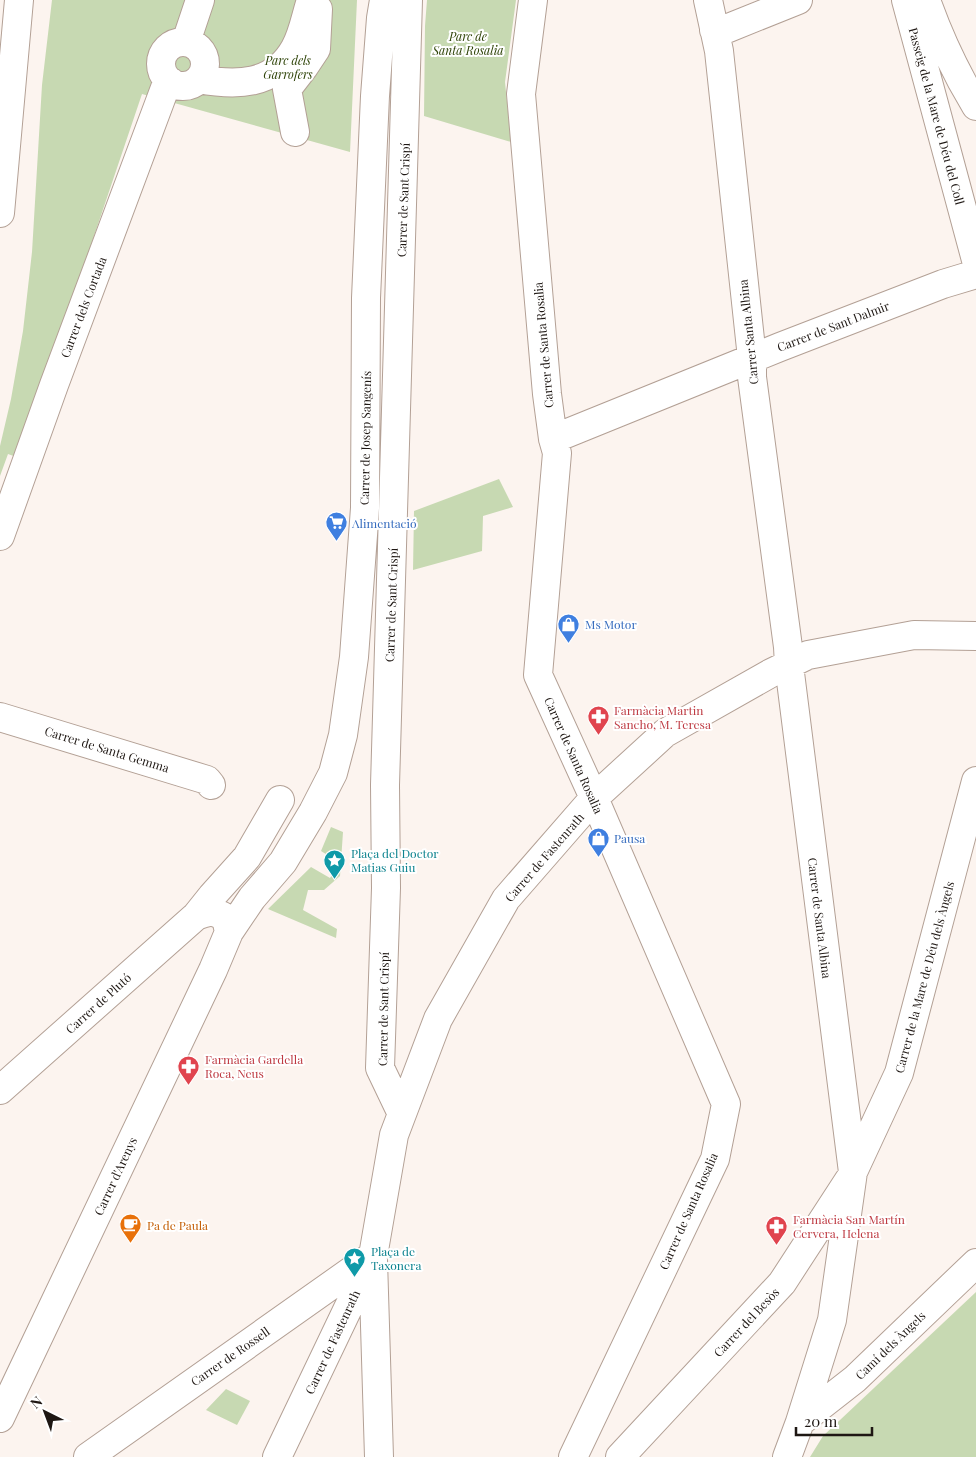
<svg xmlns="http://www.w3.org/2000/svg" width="976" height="1457" font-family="'Playfair Display',serif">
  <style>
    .green { fill: #c7d9b2 }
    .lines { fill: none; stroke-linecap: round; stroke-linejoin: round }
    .minor-casing { stroke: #b3a095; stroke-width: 30 }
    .minor { stroke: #fff; stroke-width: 28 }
    .labels { text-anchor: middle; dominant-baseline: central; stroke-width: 4; stroke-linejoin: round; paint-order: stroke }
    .park-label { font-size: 12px; font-style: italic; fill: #2d4206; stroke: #fff }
    .street-label { font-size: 12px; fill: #1e1713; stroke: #fff }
    .shop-label { font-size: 12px; fill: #366cbe; stroke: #fff; text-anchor: start }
    .health-label { font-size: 12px; fill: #be3a42; stroke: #fff; text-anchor: start }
    .culture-label { font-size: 12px; fill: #0d838f; stroke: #fff; text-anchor: start }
    .food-label { font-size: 12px; fill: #c56008; stroke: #fff; text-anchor: start }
  </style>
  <rect width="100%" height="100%" fill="#fcf4ef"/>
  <!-- green -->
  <path class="green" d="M52,0H357L350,152L142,94L19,458L8,454L0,476V446L11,399L23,331L32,252L42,85Z
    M427,0H516L505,82L511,142L424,116L425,26Z
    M499,479L513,507L483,516L482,551L413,570L414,511Z
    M331,827L343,832L340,876L324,890H308L303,910L337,929L336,938L268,909L311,867L330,878L340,863L321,851Z
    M976,1292V1457H810L823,1436Z
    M226,1389L250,1401L237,1425L206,1410Z"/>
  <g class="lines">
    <defs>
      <path id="minor" d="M533,0L521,94L547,394L553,439L557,453L538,675L594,798L726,1104L715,1159L573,1457
        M708,0L719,51L752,358V377L788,647L789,665L853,1172
        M906,0L976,260
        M926,0C939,37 956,73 976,106
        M714,30L726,29L798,0
        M186,42L200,0
        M161 64a22 22 0 1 1 44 0a22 22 0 1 1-44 0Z
        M199,79C236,86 274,86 295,48C303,34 306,15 311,0
        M295,132L287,89L304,67L316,49L318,9
        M0,213L19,0
        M553,439L780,347L943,284L976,274
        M0,536L54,385L165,88L171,82
        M0,717L207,780L211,785
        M196,916L212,896L247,857L280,800
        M0,1090L196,916C210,911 213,910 226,918L229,932
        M402,1114L380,1068L386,888L385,785L408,0
        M373,1260L379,1457
        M0,1418L213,970L229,932L252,898L283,862L313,812L333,773L343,735L354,657L365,508L366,298L375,96L381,18L384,0
        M800,1422L855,1379L976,1263
        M88,1457L371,1257
        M277,1457L373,1256L394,1135L438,1019L506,899L594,798L665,733L771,673L808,655L914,635L976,636
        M620,1457L782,1283L849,1180
        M787,1457L800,1422L832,1320L853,1172L899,1073L976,781"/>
    </defs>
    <!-- minor casing -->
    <use href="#minor" class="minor-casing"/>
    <!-- minor -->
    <use href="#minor" class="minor"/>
  </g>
  <!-- icons -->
  <defs>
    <symbol id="supermarket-pin" viewBox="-11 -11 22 30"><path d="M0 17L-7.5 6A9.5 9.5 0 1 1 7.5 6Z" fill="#3f7fe0" stroke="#fff"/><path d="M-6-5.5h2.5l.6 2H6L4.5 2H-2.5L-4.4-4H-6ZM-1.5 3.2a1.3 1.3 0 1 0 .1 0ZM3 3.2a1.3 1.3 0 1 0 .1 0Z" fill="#fff"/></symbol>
    <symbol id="shop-pin" viewBox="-11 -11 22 30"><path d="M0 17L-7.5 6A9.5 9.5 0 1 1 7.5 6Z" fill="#3f7fe0" stroke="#fff"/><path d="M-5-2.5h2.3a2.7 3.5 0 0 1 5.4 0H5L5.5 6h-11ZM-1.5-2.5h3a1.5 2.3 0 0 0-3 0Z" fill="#fff"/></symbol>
    <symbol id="pharmacy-pin" viewBox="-11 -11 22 30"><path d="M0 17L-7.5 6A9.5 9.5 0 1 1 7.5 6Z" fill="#e0444e" stroke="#fff"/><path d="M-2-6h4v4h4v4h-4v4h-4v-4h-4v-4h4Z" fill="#fff"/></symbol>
    <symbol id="sight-pin" viewBox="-11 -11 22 30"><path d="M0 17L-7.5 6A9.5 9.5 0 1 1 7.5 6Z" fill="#0f9aa8" stroke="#fff"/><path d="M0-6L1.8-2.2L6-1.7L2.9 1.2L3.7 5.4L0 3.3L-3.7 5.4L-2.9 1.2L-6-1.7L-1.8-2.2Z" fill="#fff"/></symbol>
    <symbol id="cafe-pin" viewBox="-11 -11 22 30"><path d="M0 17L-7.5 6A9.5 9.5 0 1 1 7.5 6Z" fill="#e8710a" stroke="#fff"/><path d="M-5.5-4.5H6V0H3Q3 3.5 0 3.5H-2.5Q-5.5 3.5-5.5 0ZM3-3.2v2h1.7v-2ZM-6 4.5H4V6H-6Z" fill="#fff"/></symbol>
  </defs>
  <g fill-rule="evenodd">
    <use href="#supermarket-pin" x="324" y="510" width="25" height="34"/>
    <use href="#shop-pin" x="556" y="612" width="25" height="34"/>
    <use href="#pharmacy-pin" x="586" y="704" width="25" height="34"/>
    <use href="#shop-pin" x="586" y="826" width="25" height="34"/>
    <use href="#sight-pin" x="322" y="848" width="25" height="34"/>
    <use href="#pharmacy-pin" x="176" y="1054" width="25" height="34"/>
    <use href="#cafe-pin" x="118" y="1212" width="25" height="34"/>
    <use href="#pharmacy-pin" x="764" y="1214" width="25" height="34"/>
    <use href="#sight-pin" x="342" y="1246" width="25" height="34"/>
  </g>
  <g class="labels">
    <!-- park labels -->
    <g class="park-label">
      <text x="468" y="36">Parc de<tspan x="468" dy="14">Santa Rosalia</tspan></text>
      <text x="288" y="60">Parc dels<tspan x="288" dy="14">Garrofers</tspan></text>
    </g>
    <!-- street labels -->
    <g class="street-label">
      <text transform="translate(937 116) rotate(75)">Passeig de la Mare de Déu del Coll</text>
      <text transform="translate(403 200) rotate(-88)">Carrer de Sant Crispí</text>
      <text transform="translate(83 307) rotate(-69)">Carrer dels Cortada</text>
      <text transform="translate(833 326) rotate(-21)">Carrer de Sant Dalmir</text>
      <text transform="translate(748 332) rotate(-96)">Carrer Santa Albina</text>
      <text transform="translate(543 345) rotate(-95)">Carrer de Santa Rosalia</text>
      <text transform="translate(365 438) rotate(-89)">Carrer de Josep Sangenís</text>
      <text transform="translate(391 605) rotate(-88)">Carrer de Sant Crispí</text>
      <text transform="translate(107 749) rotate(17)">Carrer de Santa Gemma</text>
      <text transform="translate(574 755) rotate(66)">Carrer de Santa Rosalia</text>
      <text transform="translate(544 857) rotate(-49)">Carrer de Fastenrath</text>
      <text transform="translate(820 918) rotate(83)">Carrer de Santa Albina</text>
      <text transform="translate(924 977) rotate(-75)">Carrer de la Mare de Déu dels Àngels</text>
      <text transform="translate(98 1003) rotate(-42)">Carrer de Plutó</text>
      <text transform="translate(383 1009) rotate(-89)">Carrer de Sant Crispí</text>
      <text transform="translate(115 1176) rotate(-65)">Carrer d'Arenys</text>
      <text transform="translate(688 1211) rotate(-66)">Carrer de Santa Rosalia</text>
      <text transform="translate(746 1322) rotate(-47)">Carrer del Besòs</text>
      <text transform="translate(332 1342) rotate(-65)">Carrer de Fastenrath</text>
      <text transform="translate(890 1345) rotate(-44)">Camí dels Àngels</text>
      <text transform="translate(230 1356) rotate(-35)">Carrer de Rossell</text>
    </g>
    <!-- shop labels -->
    <g class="shop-label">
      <text x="352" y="523">Alimentació</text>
      <text x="585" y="624">Ms Motor</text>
      <text x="614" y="838">Pausa</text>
    </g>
    <!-- health labels -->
    <g class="health-label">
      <text x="614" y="710">Farmàcia Martin<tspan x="614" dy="14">Sancho, M. Teresa</tspan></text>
      <text x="205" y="1059">Farmàcia Gardella<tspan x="205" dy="14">Roca, Neus</tspan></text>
      <text x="793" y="1219">Farmàcia San Martín<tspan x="793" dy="14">Cervera, Helena</tspan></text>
    </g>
    <!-- culture labels -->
    <g class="culture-label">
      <text x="351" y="853">Plaça del Doctor<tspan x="351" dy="14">Matias Guiu</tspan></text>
      <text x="371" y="1251">Plaça de<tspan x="371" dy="14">Taxonera</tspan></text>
    </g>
    <!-- food labels -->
    <g class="food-label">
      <text x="147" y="1225">Pa de Paula</text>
    </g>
  </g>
  <!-- north arrow -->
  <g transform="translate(45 1412) rotate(318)" stroke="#ffffff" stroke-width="4" paint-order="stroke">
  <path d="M0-4L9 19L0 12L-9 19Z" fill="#1e1713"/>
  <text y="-8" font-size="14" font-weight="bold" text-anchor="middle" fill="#1e1713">N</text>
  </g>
  <!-- scale -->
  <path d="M796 1427v8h76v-8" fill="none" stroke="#1e1713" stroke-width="2.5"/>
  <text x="804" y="1427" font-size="15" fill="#1e1713" stroke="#ffffff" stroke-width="4" paint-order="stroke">20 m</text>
</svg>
